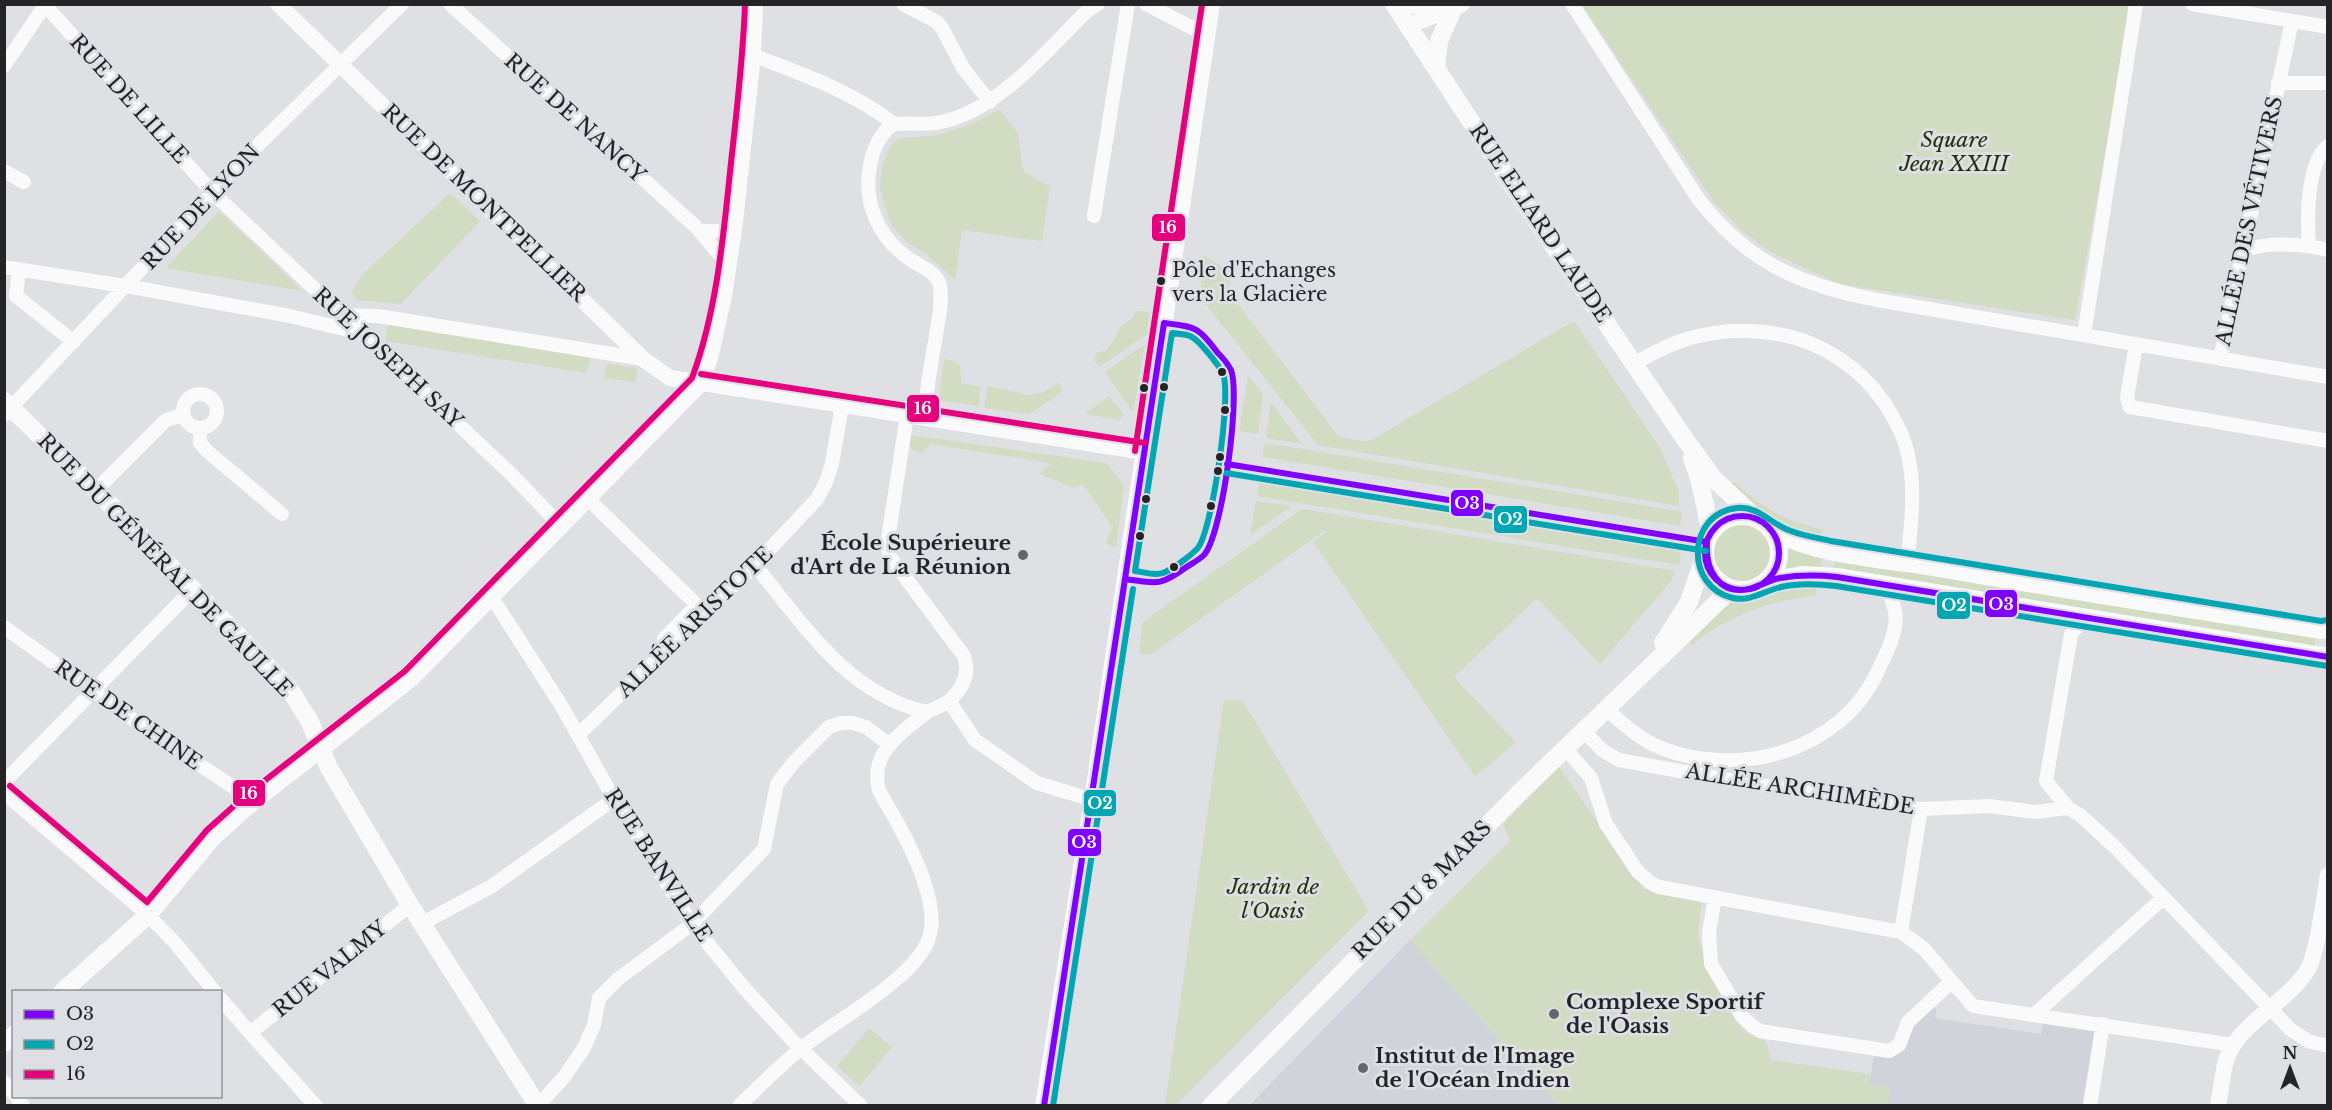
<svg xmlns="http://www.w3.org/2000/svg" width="2332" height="1110" font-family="'Libre Baskerville',serif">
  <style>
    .built { fill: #d0d3da }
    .green { fill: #d1dcc3 }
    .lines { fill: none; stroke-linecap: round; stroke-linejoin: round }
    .minor { stroke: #fafafb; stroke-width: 14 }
    .tertiary { stroke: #fafafb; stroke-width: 16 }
    .secondary { stroke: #fafafb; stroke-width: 18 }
    .bus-1-casing { stroke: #dddfe4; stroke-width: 10 }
    .bus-2-casing { stroke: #dddfe4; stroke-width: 10 }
    .bus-3-casing { stroke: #dddfe4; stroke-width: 10 }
    .bus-1 { stroke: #8000ff; stroke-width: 6 }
    .bus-2 { stroke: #02a6b3; stroke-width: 6 }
    .bus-3 { stroke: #e5007d; stroke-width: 6 }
    .bus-dot { fill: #242426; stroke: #dddfe4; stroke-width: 2 }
    .poi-dot { fill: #656668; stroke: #dddfe4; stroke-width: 2 }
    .labels { text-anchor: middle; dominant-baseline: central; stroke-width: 6; stroke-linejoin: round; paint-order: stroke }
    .bus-label { font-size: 20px; fill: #242426; stroke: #dddfe4; text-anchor: start }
    .street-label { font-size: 21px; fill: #242426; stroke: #dddfe4 }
    .park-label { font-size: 21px; font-style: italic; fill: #243108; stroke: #dddfe4 }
    .poi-label { font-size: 21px; font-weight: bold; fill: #242426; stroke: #dddfe4; text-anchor: start }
    .line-badge { stroke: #dddfe4; stroke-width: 2 }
    .badge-label { font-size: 16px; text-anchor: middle; font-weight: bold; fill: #fff }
  </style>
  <rect width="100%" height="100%" fill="#dee0e3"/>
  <!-- built -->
  <path class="built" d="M1410,940L1558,1105L1249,1106Z
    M1930,1007L1937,1008L1935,1018L2041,1034L2043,1022L2094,1031L2082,1105H1887L1890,1087L1869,1084L1874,1055L1892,1058L1908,1045L1910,1026Z"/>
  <!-- green -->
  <path class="green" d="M1582,5H2132L2075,320L1839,284L1770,252L1740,229L1713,201Z
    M1000,110L1018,134L1023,171L1050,187L1042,241L962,230L955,280L925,253L908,243L892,226L884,204L880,188L882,167L891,145L900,138L931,136L964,127Z
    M450,193L480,221L401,304L356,300L352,293L361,276Z
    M219,211L303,291L166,268Z
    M1203,256L1231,271L1229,292L1339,437L1368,442L1574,321L1660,448L1679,492V506L1318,445L1200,297Z
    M1136,311L1149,312L1147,334L1099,367L1094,359L1097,353L1106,350L1113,342L1121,326L1133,318Z
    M388,324L590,357L587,373L385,341Z
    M1145,344L1133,412L1105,372Z
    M944,359L955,361L960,366L961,383L980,387L979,406L938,400Z
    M607,364L637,368L635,382L604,378Z
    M1248,376L1263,394L1258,434L1239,431Z
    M1058,382L1063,391L1030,414L984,408L988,386L1029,395L1043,393Z
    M1109,396L1124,415L1119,420L1085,414Z
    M1271,402L1302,444L1266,438Z
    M911,435L1107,463L1124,486L1116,548L1106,543L1112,527L1083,484L1074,488L1040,474L1051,463L931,444L923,452L914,451L910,446Z
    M1265,443L1682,512L1680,526L1262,457Z
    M1259,482L1681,551L1679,565L1257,496Z
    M1734,482C1765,510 1782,519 1823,530L1821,540L1790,533L1751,507L1730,485Z
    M1256,501L1292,506L1250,535Z
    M1302,509L1675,571L1672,580L1600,664L1537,598L1454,677L1516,743L1475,776L1313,542L1328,531H1324L1150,655L1139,653L1143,622Z
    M1713 553a29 29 0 1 1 58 0a29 29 0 1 1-58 0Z
    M1785,546L1822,556L1821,569L1782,573Z
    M1835,557L2316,635L2314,649L1833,571Z
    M1784,583L1817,584L1816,596C1771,599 1727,617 1692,645L1686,638L1722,604Z
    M1224,700H1242L1369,911L1176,1105H1165Z
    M1559,767L1644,889L1702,900L1698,934L1705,963L1735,1020L1747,1033L1766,1041L1771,1060L1870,1074L1869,1084L1890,1087L1887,1105H1558L1410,940L1510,841L1503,824Z
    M869,1028L892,1047L860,1086L837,1066Z"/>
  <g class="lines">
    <!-- minor -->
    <path class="minor" d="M450,4L695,226L720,255L727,267
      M903,4L937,22L942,28L963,68L990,102
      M1146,4L1206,35
      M1572,4L1699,200C1748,263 1800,285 1877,300L2328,377
      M2192,4L2328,27
      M752,55C802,74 852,91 894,124C910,122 925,126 941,122C999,110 1046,51 1087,11L1098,4
      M4,66L45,5L213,193L513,476L560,525
      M2278,83H2328
      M894,124C881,131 872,151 870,166C863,204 879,239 911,260C922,268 937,271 940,286C943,303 938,320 936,336C931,363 927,390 923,418
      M4,171L24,182
      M1094,216L1128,4
      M701,231H726L734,222
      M2309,246C2307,221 2306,163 2328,146
      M2244,250C2270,242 2301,244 2328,250
      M4,267L137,288L290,316L356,332
      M19,270L16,296L74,342
      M337,315L378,316L643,359
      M2084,335L2136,4
      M2136,344L2127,398L2130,407L2328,441
      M2220,359L2292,21
      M1635,363C1650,355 1667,345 1684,340C1772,313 1863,346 1901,433C1918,473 1912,521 1907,563
      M183 411a17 17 0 1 1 34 0a17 17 0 1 1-34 0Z
      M4,415L253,150L402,4
      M200,428V443L207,451L282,514
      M96,490L166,420L183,415
      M587,498L697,605L664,639
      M755,565C803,624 848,695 927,712
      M491,596L561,705L614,799L692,924L745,989L792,1040L861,1106
      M4,627L163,741L238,790L251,803
      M949,701L975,740L1037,783L1093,800
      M1605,708C1623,724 1639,739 1661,748C1740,779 1841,751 1878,671C1886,653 1899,631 1895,611C1893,602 1889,593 1887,584
      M1583,730L1602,750L1619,760L1752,784L1921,809L1989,806L2035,812L2068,808L2080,815L2115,847L2290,1029L2308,1041L2328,1046
      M578,735L755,565L817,499L826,482L832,464L842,405
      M1565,748L1591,778L1606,824L1638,872L1651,883L1659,887L1901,932L1924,949L1973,1006L2234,1045
      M4,782L193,589
      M4,793L148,915L176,944L215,992
      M2068,808L2046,781L2071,634L2076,628L2091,617
      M1715,897L1709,933L1711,964L1742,1016L1751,1025L1760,1031L1889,1051L1899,1045L1908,1022L1951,982
      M421,924L492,886L614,799
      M1901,932L1921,809
      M220,998L250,1033L316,1106
      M2035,1014L2163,898
      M250,1033L410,905
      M4,1082L14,1094
      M16,1096L23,1106
      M538,1106L564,1077L584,1048L594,1025L599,998L618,979L692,924L764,849L777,784L793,763L829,727L841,723H853L866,727L890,745
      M739,1106C760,1086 780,1065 803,1047C836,1020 916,978 929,938C940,905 913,851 897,822C891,811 884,801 879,790C876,780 877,768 881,758C889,741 911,724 926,713C933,708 944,706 950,700C963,688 970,673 964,656L890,557L887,545L907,415
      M2090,1106L2103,1024"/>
    <!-- tertiary -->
    <path class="tertiary" d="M278,4L643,359L670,378L1144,452
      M1408,26L1462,4
      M2218,1106C2221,1091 2222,1075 2226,1060C2239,1022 2288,1003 2308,969C2318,952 2324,897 2328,875"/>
    <!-- secondary -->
    <path class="secondary" d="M1394,4L1513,186L1687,442L1714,479L1758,520
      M1408,4L1453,9L1439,41L1436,68
      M4,401L96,490L289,688L310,722L329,768L410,905L538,1106
      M1692,458L1700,482L1711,533
      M1705 553a37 37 0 1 1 74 0a37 37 0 1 1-74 0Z
      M1770,529C1807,554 1883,559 1928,566C2059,589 2190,609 2321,630L2328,629
      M1767,581L1804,575L1837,577L2328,657
      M1663,643L1689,602L1705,555
      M62,992L148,915L213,837L251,803L411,678L700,383L709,358L723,296L734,222L752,55L754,4
      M4,1043L14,1035
      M1044,1106L1093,800L1211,4
      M1211,1106L1519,793L1726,594L1743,590"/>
    <defs>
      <path id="bus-1" d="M1164,323C1195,327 1198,326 1217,352C1222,357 1228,364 1231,370C1241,395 1222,536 1204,555C1199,560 1191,564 1185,568C1159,587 1156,583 1125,579Z
        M1227,464L1707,542
        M1705 553a37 37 0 1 1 74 0a37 37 0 1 1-74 0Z
        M1707,542C1705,569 1718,595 1749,589C1760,586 1770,580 1780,578C1799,575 1818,575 1837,577L2328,657
        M1044,1106L1125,579"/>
      <path id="bus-2" d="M1172,333C1177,334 1185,334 1190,336C1198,339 1219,365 1223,374C1232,394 1212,534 1197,549C1189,557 1173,569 1163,573C1155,576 1144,572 1135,571Z
        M1226,473L1706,551
        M2327,666L1836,586C1818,584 1799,583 1781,587C1764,591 1750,602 1733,598C1684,587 1687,513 1737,508C1760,506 1771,525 1791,531C1804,536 1818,538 1831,541L2321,621L2327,620
        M1053,1106L1133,589"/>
      <path id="bus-3" d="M701,374L1145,443
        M1135,451L1202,4
        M10,786L147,902L207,830L245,796L405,671L692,378C716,313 723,241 730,172C736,116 743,61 745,4"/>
    </defs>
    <!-- bus-1 casing -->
    <use href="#bus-1" class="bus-1-casing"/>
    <!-- bus-2 casing -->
    <use href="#bus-2" class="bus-2-casing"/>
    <!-- bus-3 casing -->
    <use href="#bus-3" class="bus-3-casing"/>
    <!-- bus-1 -->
    <use href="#bus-1" class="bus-1"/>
    <!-- bus-2 -->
    <use href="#bus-2" class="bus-2"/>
    <!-- bus-3 -->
    <use href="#bus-3" class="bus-3"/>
  </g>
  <!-- markers -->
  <g class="bus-dot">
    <circle cx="1161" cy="281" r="5"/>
    <circle cx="1222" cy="372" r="5"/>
    <circle cx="1164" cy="387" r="5"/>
    <circle cx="1144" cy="388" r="5"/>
    <circle cx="1225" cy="410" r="5"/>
    <circle cx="1220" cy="457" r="5"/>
    <circle cx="1218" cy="471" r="5"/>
    <circle cx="1146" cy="499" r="5"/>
    <circle cx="1211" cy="506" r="5"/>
    <circle cx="1140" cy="536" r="5"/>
    <circle cx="1174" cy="567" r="5"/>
  </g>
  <g class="poi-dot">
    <circle cx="1023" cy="555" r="6"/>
    <circle cx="1554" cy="1014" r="6"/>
    <circle cx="1363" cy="1068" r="6"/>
  </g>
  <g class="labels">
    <!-- bus labels -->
    <g class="bus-label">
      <text x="1172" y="270">Pôle d'Echanges<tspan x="1172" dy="24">vers la Glacière</tspan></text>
    </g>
    <!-- street labels -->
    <g class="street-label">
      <text transform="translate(129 99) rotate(48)">RUE DE LILLE</text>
      <text transform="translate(575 118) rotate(42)">RUE DE NANCY</text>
      <text transform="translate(484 203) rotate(44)">RUE DE MONTPELLIER</text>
      <text transform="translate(201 207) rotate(-47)">RUE DE LYON</text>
      <text transform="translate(2249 221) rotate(-78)">ALLÉE DES VÉTIVERS</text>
      <text transform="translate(1540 223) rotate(56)">RUE ELIARD LAUDE</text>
      <text transform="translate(388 358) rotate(43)">RUE JOSEPH SAY</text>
      <text transform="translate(165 565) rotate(46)">RUE DU GÉNÉRAL DE GAULLE</text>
      <text transform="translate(695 622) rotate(-44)">ALLÉE ARISTOTE</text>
      <text transform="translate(128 715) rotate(35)">RUE DE CHINE</text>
      <text transform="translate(1800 789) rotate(9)">ALLÉE ARCHIMÈDE</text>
      <text transform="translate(658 865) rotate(57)">RUE BANVILLE</text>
      <text transform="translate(1422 890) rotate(-45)">RUE DU 8 MARS</text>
      <text transform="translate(330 969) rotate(-39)">RUE VALMY</text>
    </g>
    <!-- park labels -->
    <g class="park-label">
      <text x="1954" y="140">Square<tspan x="1954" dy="24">Jean XXIII</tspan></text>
      <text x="1273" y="887">Jardin de<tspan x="1273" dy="24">l'Oasis</tspan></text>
    </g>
    <!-- poi labels -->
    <g class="poi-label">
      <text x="1011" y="543" text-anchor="end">École Supérieure<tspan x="1011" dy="24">d'Art de La Réunion</tspan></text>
      <text x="1566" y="1002">Complexe Sportif<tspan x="1566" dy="24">de l'Oasis</tspan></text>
      <text x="1375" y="1056">Institut de l'Image<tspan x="1375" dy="24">de l'Océan Indien</tspan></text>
    </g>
  </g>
  <g class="line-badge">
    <rect x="1151" y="213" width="35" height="29" rx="6" fill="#e5007d"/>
    <rect x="906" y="394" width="34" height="29" rx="6" fill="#e5007d"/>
    <rect x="1450" y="489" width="34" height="28" rx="6" fill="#8000ff"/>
    <rect x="1493" y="505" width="35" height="29" rx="6" fill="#02a6b3"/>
    <rect x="1984" y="589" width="34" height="29" rx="6" fill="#8000ff"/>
    <rect x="1936" y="591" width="35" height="29" rx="6" fill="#02a6b3"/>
    <rect x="232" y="779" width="34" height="28" rx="6" fill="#e5007d"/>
    <rect x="1083" y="789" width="34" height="28" rx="6" fill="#02a6b3"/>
    <rect x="1067" y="828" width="35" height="29" rx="6" fill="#8000ff"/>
  </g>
  <g class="badge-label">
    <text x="1168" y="233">16</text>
    <text x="923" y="414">16</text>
    <text x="1467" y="509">O3</text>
    <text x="1510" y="525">O2</text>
    <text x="2001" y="610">O3</text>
    <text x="1954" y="611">O2</text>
    <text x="249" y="799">16</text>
    <text x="1100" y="809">O2</text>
    <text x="1084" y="848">O3</text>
  </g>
  <!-- border -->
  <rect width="2332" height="1110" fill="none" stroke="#242426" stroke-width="12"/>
  <!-- legend -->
  <rect x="12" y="990" width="210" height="108" fill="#dddfe4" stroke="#939498" stroke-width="1.5"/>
  <rect x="24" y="1010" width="30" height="9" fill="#8000ff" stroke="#939498" stroke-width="1.5"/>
  <text x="66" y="1020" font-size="18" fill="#242426">O3</text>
  <rect x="24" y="1040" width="30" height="9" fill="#02a6b3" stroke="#939498" stroke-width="1.5"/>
  <text x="66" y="1050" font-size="18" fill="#242426">O2</text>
  <rect x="24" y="1070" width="30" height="9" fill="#e5007d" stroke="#939498" stroke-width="1.5"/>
  <text x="66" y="1080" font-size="18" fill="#242426">16</text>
  <!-- north arrow -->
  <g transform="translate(2290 1068)" stroke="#dddfe4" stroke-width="4.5" paint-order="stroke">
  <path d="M0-4.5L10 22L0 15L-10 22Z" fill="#242426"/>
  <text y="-9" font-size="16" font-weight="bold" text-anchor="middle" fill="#242426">N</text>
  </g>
</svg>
